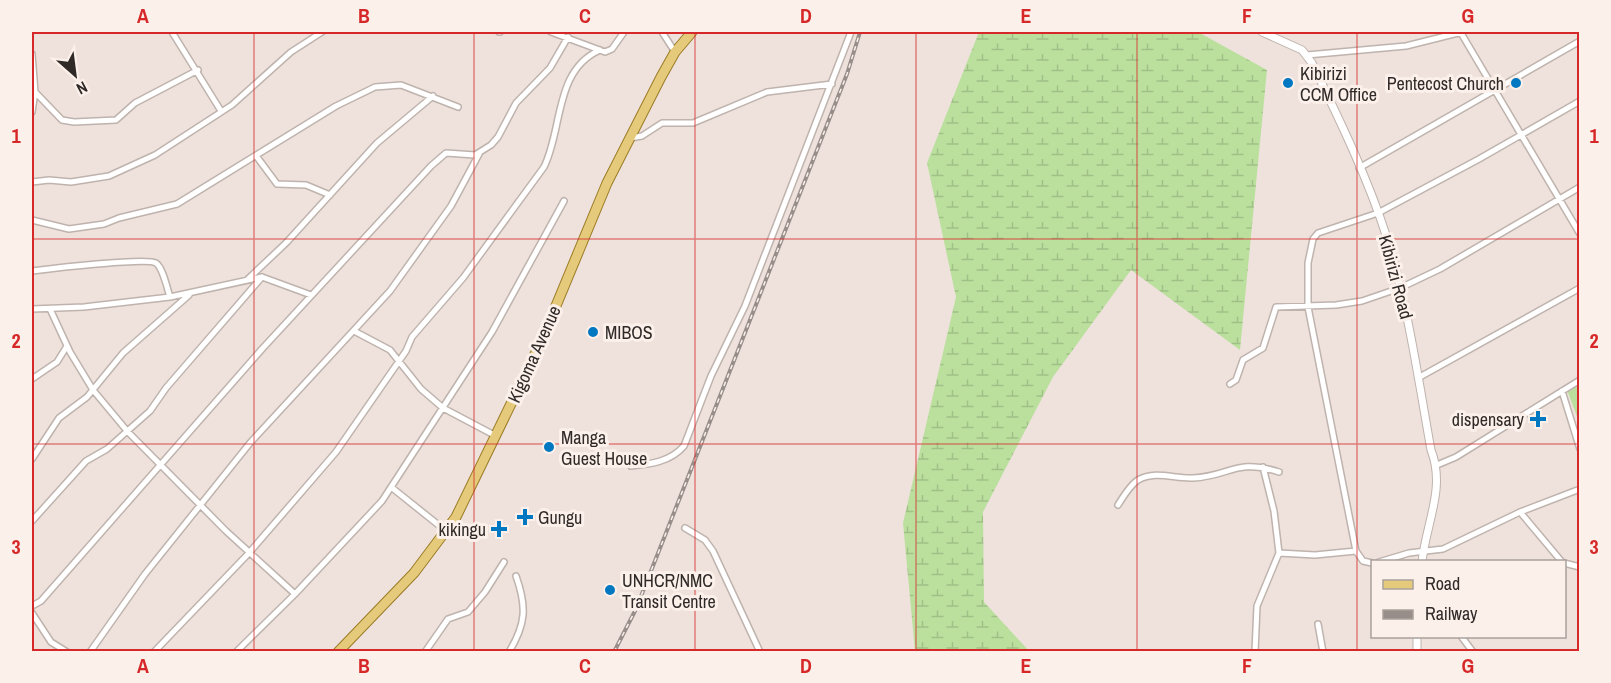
<svg xmlns="http://www.w3.org/2000/svg" width="1611" height="683" font-family="'Archivo Narrow',sans-serif">
  <style>
    .green { fill: #bbe09e }
    .wetland { fill: url(#wetland-marsh) }
    .lines { fill: none; stroke-linecap: round; stroke-linejoin: round }
    .minor-casing { stroke: #bfb3ad; stroke-width: 8 }
    .tertiary-casing { stroke: #bfb3ad; stroke-width: 9 }
    .primary-casing { stroke: #9a7b25; stroke-width: 11 }
    .minor { stroke: #fff; stroke-width: 5 }
    .tertiary { stroke: #fff; stroke-width: 7 }
    .primary { stroke: #e5ca7b; stroke-width: 9 }
    .rail-casing { stroke: #978e8a; stroke-width: 4 }
    .rail { stroke: #fcf0ea; stroke-width: 1.5; stroke-dasharray: 4.5; stroke-linecap: butt }
    .grid { fill: none; stroke: #d62828; stroke-width: 1.5; stroke-opacity: 0.55 }
    .poi-dot { fill: #0077c1; stroke: #fcf0ea; stroke-width: 2 }
    .labels { text-anchor: middle; dominant-baseline: central; stroke-width: 6; stroke-linejoin: round; paint-order: stroke }
    .poi-label { font-size: 18px; fill: #2f2a28; stroke: #fcf0ea; text-anchor: start }
    .street-label { font-size: 18px; fill: #2f2a28; stroke: #fcf0ea }
    .neatline { fill: none; stroke: #d62828; stroke-width: 2 }
    .grid-label { font-size: 20px; text-anchor: middle; font-weight: bold; fill: #d62828 }
  </style>
  <defs>
    <pattern id="wetland-marsh" width="20" height="14" patternUnits="userSpaceOnUse" patternTransform="scale(1.5)"><rect width="20" height="14" fill="#bbe09e"/><path d="M1 5h8M5 5V1M11 12h8M15 12V8" fill="none" stroke="#a1c088"/></pattern>
  </defs>
  <rect width="100%" height="100%" fill="#efe2dd"/>
  <!-- green -->
  <path class="green" d="M1579,385V422L1567,390Z"/>
  <!-- wetland -->
  <path class="wetland" d="M979,32H1198L1267,70L1240,350L1131,270L1053,377L983,512L984,602L1029,651H915L903,523L956,297L927,163Z"/>
  <g class="lines">
    <defs>
      <path id="minor" d="M172,32L221,111
        M499,32H500
        M551,32L605,52L612,49L624,32
        M662,32L675,52
        M1461,33L1580,234
        M32,54L35,92L32,112
        M1307,55L1406,46L1462,32
        M35,92L62,120L74,122L116,120L135,103L198,70
        M630,138L642,136L662,123H693L767,92L832,84
        M257,157L277,184L306,185L330,195
        M1359,168L1580,41
        M32,182L49,180L71,182L109,176L155,155L232,105L291,52L322,32
        M32,220L69,229L104,224L119,218L177,204L336,106L375,87L401,85L458,107
        M32,271C48,269 147,257 156,263C163,268 167,288 170,297
        M248,279L286,243L377,143L433,96
        M32,309L84,307L170,297L262,277L311,295
        M50,309L70,352L93,390L128,432L226,531L295,594
        M354,331L390,350L421,389L443,408L496,436
        M1418,378L1580,288
        M32,379L57,362L67,346
        M1230,384L1236,380L1243,360L1263,348L1276,307L1336,305L1362,301L1400,288L1440,269L1580,187
        M1562,391L1580,449
        M32,459L59,418L87,397L123,353L189,295
        M1437,465L1456,457L1580,380
        M631,466C651,464 670,462 684,446L711,376L745,306L851,32
        M391,487L446,531
        M1118,505C1123,497 1130,485 1138,480C1156,470 1174,479 1193,478C1231,476 1235,458 1279,472
        M1520,512L1562,562
        M32,521L86,461L107,449L150,411L166,388L262,277
        M685,528L705,540L713,551L760,652
        M1356,551L1308,307V263L1313,239L1318,233L1378,213L1479,159L1580,101
        M1279,553L1315,555L1356,551L1363,561L1372,563
        M1379,562L1409,553L1443,549L1520,512L1580,489
        M1564,563L1580,567
        M32,606L41,601L262,349L431,166L446,153L475,155L491,145L498,137L516,103L550,68L568,37
        M32,613L51,642L67,652
        M1318,624L1323,652
        M1461,636L1473,652
        M90,652L145,574L250,443L390,291L451,206L479,154
        M154,652L249,553L336,452L406,351L412,337L463,278L544,167C563,129 554,70 600,50
        M236,652L295,594L382,501L492,332L564,201
        M425,652L448,619L468,612L485,592L504,562
        M509,652C526,624 527,607 516,576
        M1255,652L1257,606L1279,553L1274,511L1263,467"/>
      <path id="tertiary" d="M1262,32L1302,50L1312,63C1339,119 1367,176 1386,235C1408,305 1418,378 1431,450C1446,488 1426,523 1422,562
        M1417,652V636"/>
      <path id="primary" d="M338,652L414,573L456,517L541,342L607,183L661,77L675,52L692,32"/>
    </defs>
    <!-- minor casing -->
    <use href="#minor" class="minor-casing"/>
    <!-- tertiary casing -->
    <use href="#tertiary" class="tertiary-casing"/>
    <!-- primary casing -->
    <use href="#primary" class="primary-casing"/>
    <!-- minor -->
    <use href="#minor" class="minor"/>
    <!-- tertiary -->
    <use href="#tertiary" class="tertiary"/>
    <!-- primary -->
    <use href="#primary" class="primary"/>
    <defs>
      <path id="rail" d="M614,652L636,609L847,74L860,32"/>
    </defs>
    <!-- rail casing -->
    <use href="#rail" class="rail-casing"/>
    <!-- rail -->
    <use href="#rail" class="rail"/>
  </g>
  <!-- grid -->
  <path class="grid" d="M254,32V652M474,32V652M695,32V652M916,32V652M1137,32V652M1357,32V652M32,239H1580M32,444H1580"/>
  <!-- markers -->
  <g class="poi-dot">
    <circle cx="1288" cy="83" r="6"/>
    <circle cx="1516" cy="83" r="6"/>
    <circle cx="593" cy="332" r="6"/>
    <path d="M1535 410h6v6h6v6h-6v6h-6v-6h-6v-6h6z"/>
    <circle cx="549" cy="447" r="6"/>
    <path d="M522 508h6v6h6v6h-6v6h-6v-6h-6v-6h6z"/>
    <path d="M496 520h6v6h6v6h-6v6h-6v-6h-6v-6h6z"/>
    <circle cx="610" cy="590" r="6"/>
  </g>
  <g class="labels">
    <!-- poi labels -->
    <g class="poi-label">
      <text x="1300" y="73">Kibirizi<tspan x="1300" dy="21">CCM Office</tspan></text>
      <text x="1504" y="83" text-anchor="end">Pentecost Church</text>
      <text x="605" y="332">MIBOS</text>
      <text x="1524" y="419" text-anchor="end">dispensary</text>
      <text x="561" y="437">Manga<tspan x="561" dy="21">Guest House</tspan></text>
      <text x="538" y="517">Gungu</text>
      <text x="486" y="529" text-anchor="end">kikingu</text>
      <text x="622" y="580">UNHCR/NMC<tspan x="622" dy="21">Transit Centre</tspan></text>
    </g>
    <!-- street labels -->
    <g class="street-label">
      <text transform="translate(1396 277) rotate(75)">Kibirizi Road</text>
      <text transform="translate(534 354) rotate(-66)">Kigoma Avenue</text>
    </g>
  </g>
  <!-- border -->
  <rect width="1611" height="683" fill="none" stroke="#fcf0ea" stroke-width="66"/>
  <!-- legend -->
  <rect x="1371" y="560" width="195" height="78" fill="#fcf0ea" stroke="#aaa19c" stroke-width="1.5"/>
  <rect x="1383" y="580" width="30" height="9" fill="#e5ca7b" stroke="#aaa19c" stroke-width="1.5"/>
  <text x="1425" y="590" font-size="18" fill="#2f2a28">Road</text>
  <rect x="1383" y="610" width="30" height="9" fill="#978e8a" stroke="#aaa19c" stroke-width="1.5"/>
  <text x="1425" y="620" font-size="18" fill="#2f2a28">Railway</text>
  <!-- north arrow -->
  <g transform="translate(75 75) rotate(152)" stroke="#fcf0ea" stroke-width="4.5" paint-order="stroke">
  <path d="M0-4.5L10 22L0 15L-10 22Z" fill="#2f2a28"/>
  <text y="-9" font-size="16" font-weight="bold" text-anchor="middle" fill="#2f2a28">N</text>
  </g>
  <rect x="33" y="33" width="1545" height="617" class="neatline"/>
  <g class="grid-label">
    <text x="143" y="23">A</text>
    <text x="364" y="23">B</text>
    <text x="585" y="23">C</text>
    <text x="806" y="23">D</text>
    <text x="1026" y="23">E</text>
    <text x="1247" y="23">F</text>
    <text x="1468" y="23">G</text>
    <text x="16" y="143">1</text>
    <text x="1594" y="143">1</text>
    <text x="16" y="348">2</text>
    <text x="1594" y="348">2</text>
    <text x="16" y="554">3</text>
    <text x="1594" y="554">3</text>
    <text x="143" y="673">A</text>
    <text x="364" y="673">B</text>
    <text x="585" y="673">C</text>
    <text x="806" y="673">D</text>
    <text x="1026" y="673">E</text>
    <text x="1247" y="673">F</text>
    <text x="1468" y="673">G</text>
  </g>
</svg>
